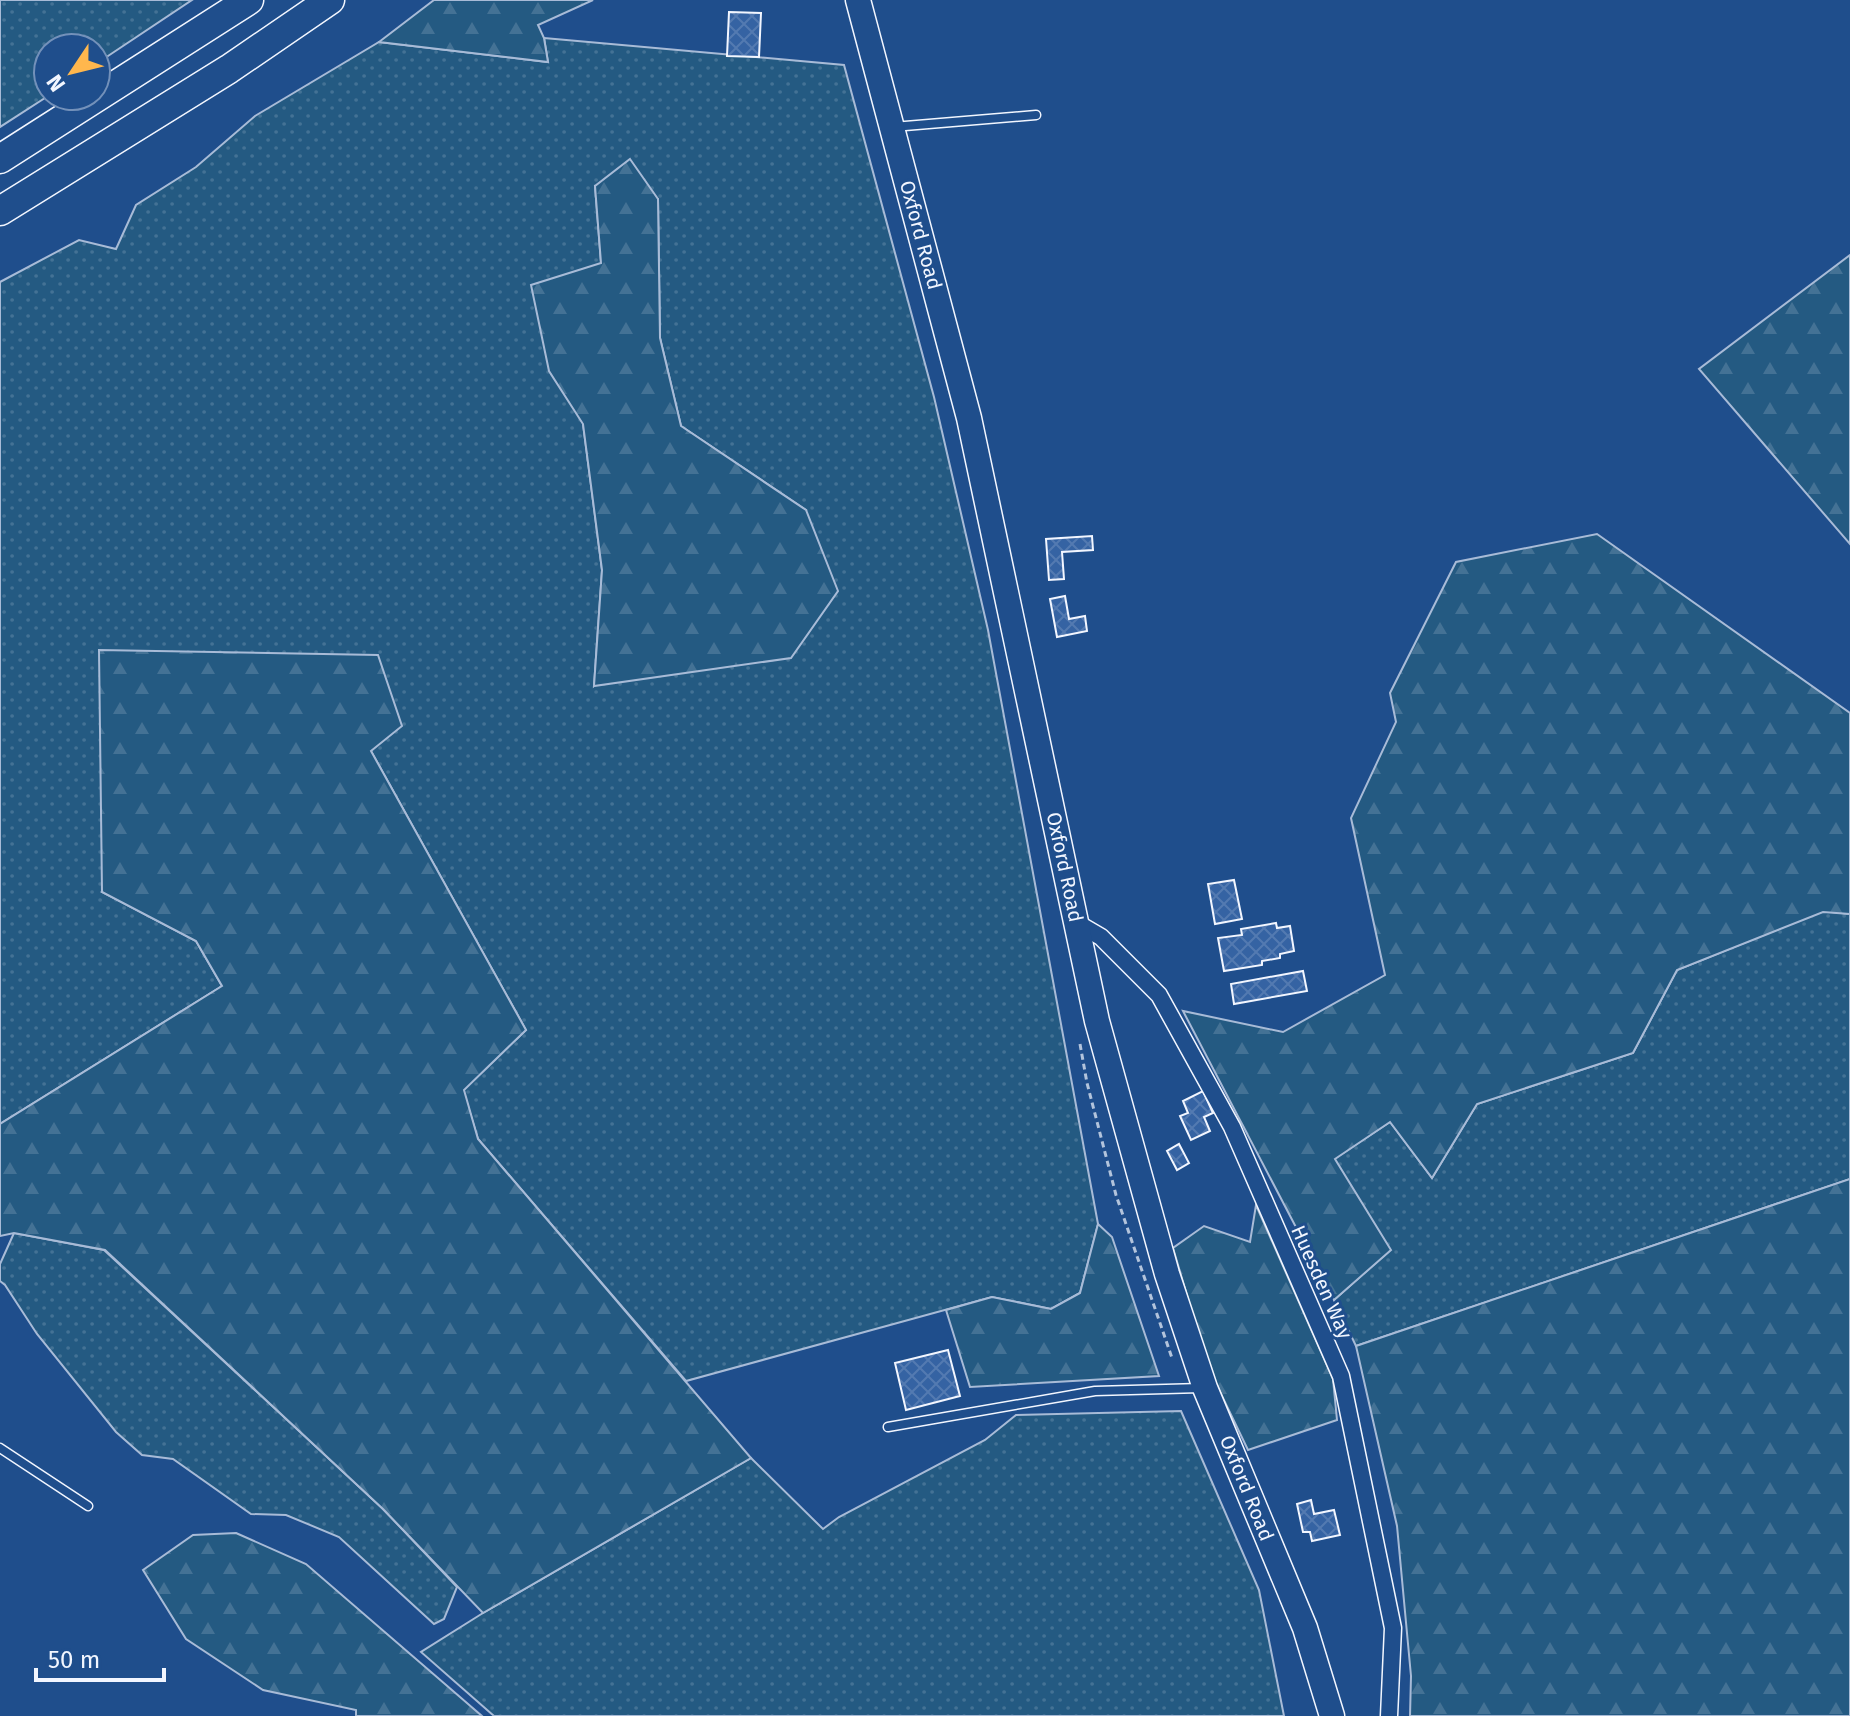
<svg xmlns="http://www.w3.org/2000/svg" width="1850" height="1716" font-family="'Fira Sans',sans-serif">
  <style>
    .grass { fill: url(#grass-dots); stroke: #a8bbd7; stroke-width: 2; fill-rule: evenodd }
    .forest { fill: url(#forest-firs); stroke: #a8bbd7; stroke-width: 2 }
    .building { fill: url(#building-cross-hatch); stroke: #f2f6ff; stroke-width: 2 }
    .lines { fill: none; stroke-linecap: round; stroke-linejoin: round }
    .service-casing { stroke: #f2f6ff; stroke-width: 11 }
    .minor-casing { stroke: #f2f6ff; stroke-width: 19 }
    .primary-casing { stroke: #f2f6ff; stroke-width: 27 }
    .motorway-casing { stroke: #f2f6ff; stroke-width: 31 }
    .path { stroke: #b3c4dc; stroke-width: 3; stroke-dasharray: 6 4; stroke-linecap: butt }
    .service { stroke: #1f4e8c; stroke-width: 8 }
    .minor { stroke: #1f4e8c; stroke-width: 16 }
    .primary { stroke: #1f4e8c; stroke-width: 24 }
    .motorway { stroke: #1f4e8c; stroke-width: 28 }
    .labels { text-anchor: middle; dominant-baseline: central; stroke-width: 6; stroke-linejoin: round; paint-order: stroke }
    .street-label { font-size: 20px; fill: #f2f6ff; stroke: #1f4e8c }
  </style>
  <defs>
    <pattern id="grass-dots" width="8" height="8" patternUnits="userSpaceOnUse" patternTransform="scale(2)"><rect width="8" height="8" fill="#245a82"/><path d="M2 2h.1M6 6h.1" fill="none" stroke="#447295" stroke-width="1.8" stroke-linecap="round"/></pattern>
    <pattern id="forest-firs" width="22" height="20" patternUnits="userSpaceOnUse" patternTransform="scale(2)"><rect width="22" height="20" fill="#245a82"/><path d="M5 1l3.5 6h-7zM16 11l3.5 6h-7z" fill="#447295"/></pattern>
    <pattern id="building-cross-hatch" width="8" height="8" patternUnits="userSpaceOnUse" patternTransform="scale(2)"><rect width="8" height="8" fill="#3563a3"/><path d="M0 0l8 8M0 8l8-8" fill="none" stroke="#537ab1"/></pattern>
  </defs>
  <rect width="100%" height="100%" fill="#1f4e8c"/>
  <!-- grass -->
  <path class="grass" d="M0,0H192L96,64V48H48V96L0,127Z
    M544,38L844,65L934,397L988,630L1098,1224L1080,1293L1051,1309L992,1297L686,1381L478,1139L463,1090L526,1030L371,751L102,892L196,941L222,986L0,1124V282L79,240L116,249L136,205L196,167L255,116L379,42L548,62ZM595,186L658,199L660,338L681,426L806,510L594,686L602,570L583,424L601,263Z
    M1823,911L1850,914V1179L1356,1346L1334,1300L1390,1250L1334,1159L1390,1122L1432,1178L1477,1104L1633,1053L1677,970Z
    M14,1233L104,1250L383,1509L457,1587L444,1619L434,1624L339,1537L286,1515L251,1514L173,1459L142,1455L116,1432L37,1334L5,1285L0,1281V1264Z
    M1181,1411L1259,1590L1284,1716H494L421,1652L483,1613L751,1458L823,1529L839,1517L985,1440L1016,1415Z"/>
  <!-- forest -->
  <path class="forest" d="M434,0H593L538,25L544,38L548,62L379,42Z
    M630,159L658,199L660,338L681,426L806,510L838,591L791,658L594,686L602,570L583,424L549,371L531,285L601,263L595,186Z
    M1850,255V544L1699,369Z
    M1597,534L1850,713V914L1823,912L1677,970L1633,1053L1477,1104L1432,1178L1390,1122L1335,1159L1391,1250L1334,1300L1183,1011L1283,1032L1385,975L1351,818L1396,722L1390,693L1456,562Z
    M99,650L378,655L402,726L371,751L526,1030L464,1090L478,1139L751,1458L483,1613L383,1509L105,1250L14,1233L0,1236V1124L222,986L196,941L102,892Z
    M1850,1179V1716H1410L1411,1676L1397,1526L1356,1346Z
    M1256,1205L1333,1379L1337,1420L1248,1450L1208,1367L1173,1248L1204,1226L1250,1242Z
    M1098,1224L1112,1237L1159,1376L970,1387L946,1310L992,1297L1051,1309L1080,1293Z
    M236,1533L306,1564L482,1716H356V1710L263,1690L186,1639L143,1570L193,1535Z"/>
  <!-- building -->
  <path class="building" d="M729,12L761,13L759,57L727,56Z
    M1092,536L1093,550L1062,552L1064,579L1049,580L1046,539Z
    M1065,596L1069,619L1085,616L1087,631L1057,637L1050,599Z
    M1234,880L1242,919L1215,924L1208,884Z
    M1276,923L1277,928L1290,926L1294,951L1280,954V958L1262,961V965L1224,971L1218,938L1242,935L1241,929Z
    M1303,971L1307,991L1234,1004L1231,984Z
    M1203,1091L1213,1113L1204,1117L1210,1131L1191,1140L1180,1116L1188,1113L1183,1101Z
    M1179,1144L1189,1163L1177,1170L1167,1151Z
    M948,1350L960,1396L906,1410L895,1363Z
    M1311,1500L1314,1514L1334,1510L1340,1535L1312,1541L1310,1532H1303L1297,1504Z"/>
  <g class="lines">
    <defs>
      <path id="service" d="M893,127L1036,115
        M888,1427L1095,1391L1201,1388
        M0,1448L88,1506"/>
      <path id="minor" d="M1077,923L1101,937L1159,995L1232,1127L1341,1376L1393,1628L1389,1716"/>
      <path id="primary" d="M858,0L969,418L1097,1021L1167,1274L1205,1388L1305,1628L1332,1716"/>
      <path id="motorway" d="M0,159L249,0
        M0,211L229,69L330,0"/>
    </defs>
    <!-- service casing -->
    <use href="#service" class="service-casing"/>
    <!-- minor casing -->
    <use href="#minor" class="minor-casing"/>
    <!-- primary casing -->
    <use href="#primary" class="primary-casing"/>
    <!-- motorway casing -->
    <use href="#motorway" class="motorway-casing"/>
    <!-- path -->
    <path class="path" d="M1080,1044L1087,1083L1116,1195L1172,1358"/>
    <!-- service -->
    <use href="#service" class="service"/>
    <!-- minor -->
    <use href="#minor" class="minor"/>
    <!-- primary -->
    <use href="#primary" class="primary"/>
    <!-- motorway -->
    <use href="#motorway" class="motorway"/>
  </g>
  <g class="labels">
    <!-- street labels -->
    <g class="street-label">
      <text transform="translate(921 235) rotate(75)">Oxford Road</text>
      <text transform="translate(1065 867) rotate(78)">Oxford Road</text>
      <text transform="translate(1322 1282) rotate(66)">Huesden Way</text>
      <text transform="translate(1247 1488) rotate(68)">Oxford Road</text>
    </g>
  </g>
  <!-- north arrow -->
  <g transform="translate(72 72) rotate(235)"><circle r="38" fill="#1f4e8c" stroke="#7391ba" stroke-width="2"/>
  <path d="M0-6L14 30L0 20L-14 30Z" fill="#ffb74d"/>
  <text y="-12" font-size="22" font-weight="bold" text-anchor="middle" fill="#f2f6ff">N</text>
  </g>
  <!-- scale -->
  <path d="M36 1668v12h128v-12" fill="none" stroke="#f2f6ff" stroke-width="4"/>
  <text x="48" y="1668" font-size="24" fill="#f2f6ff" stroke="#1f4e8c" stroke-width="6" paint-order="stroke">50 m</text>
</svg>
